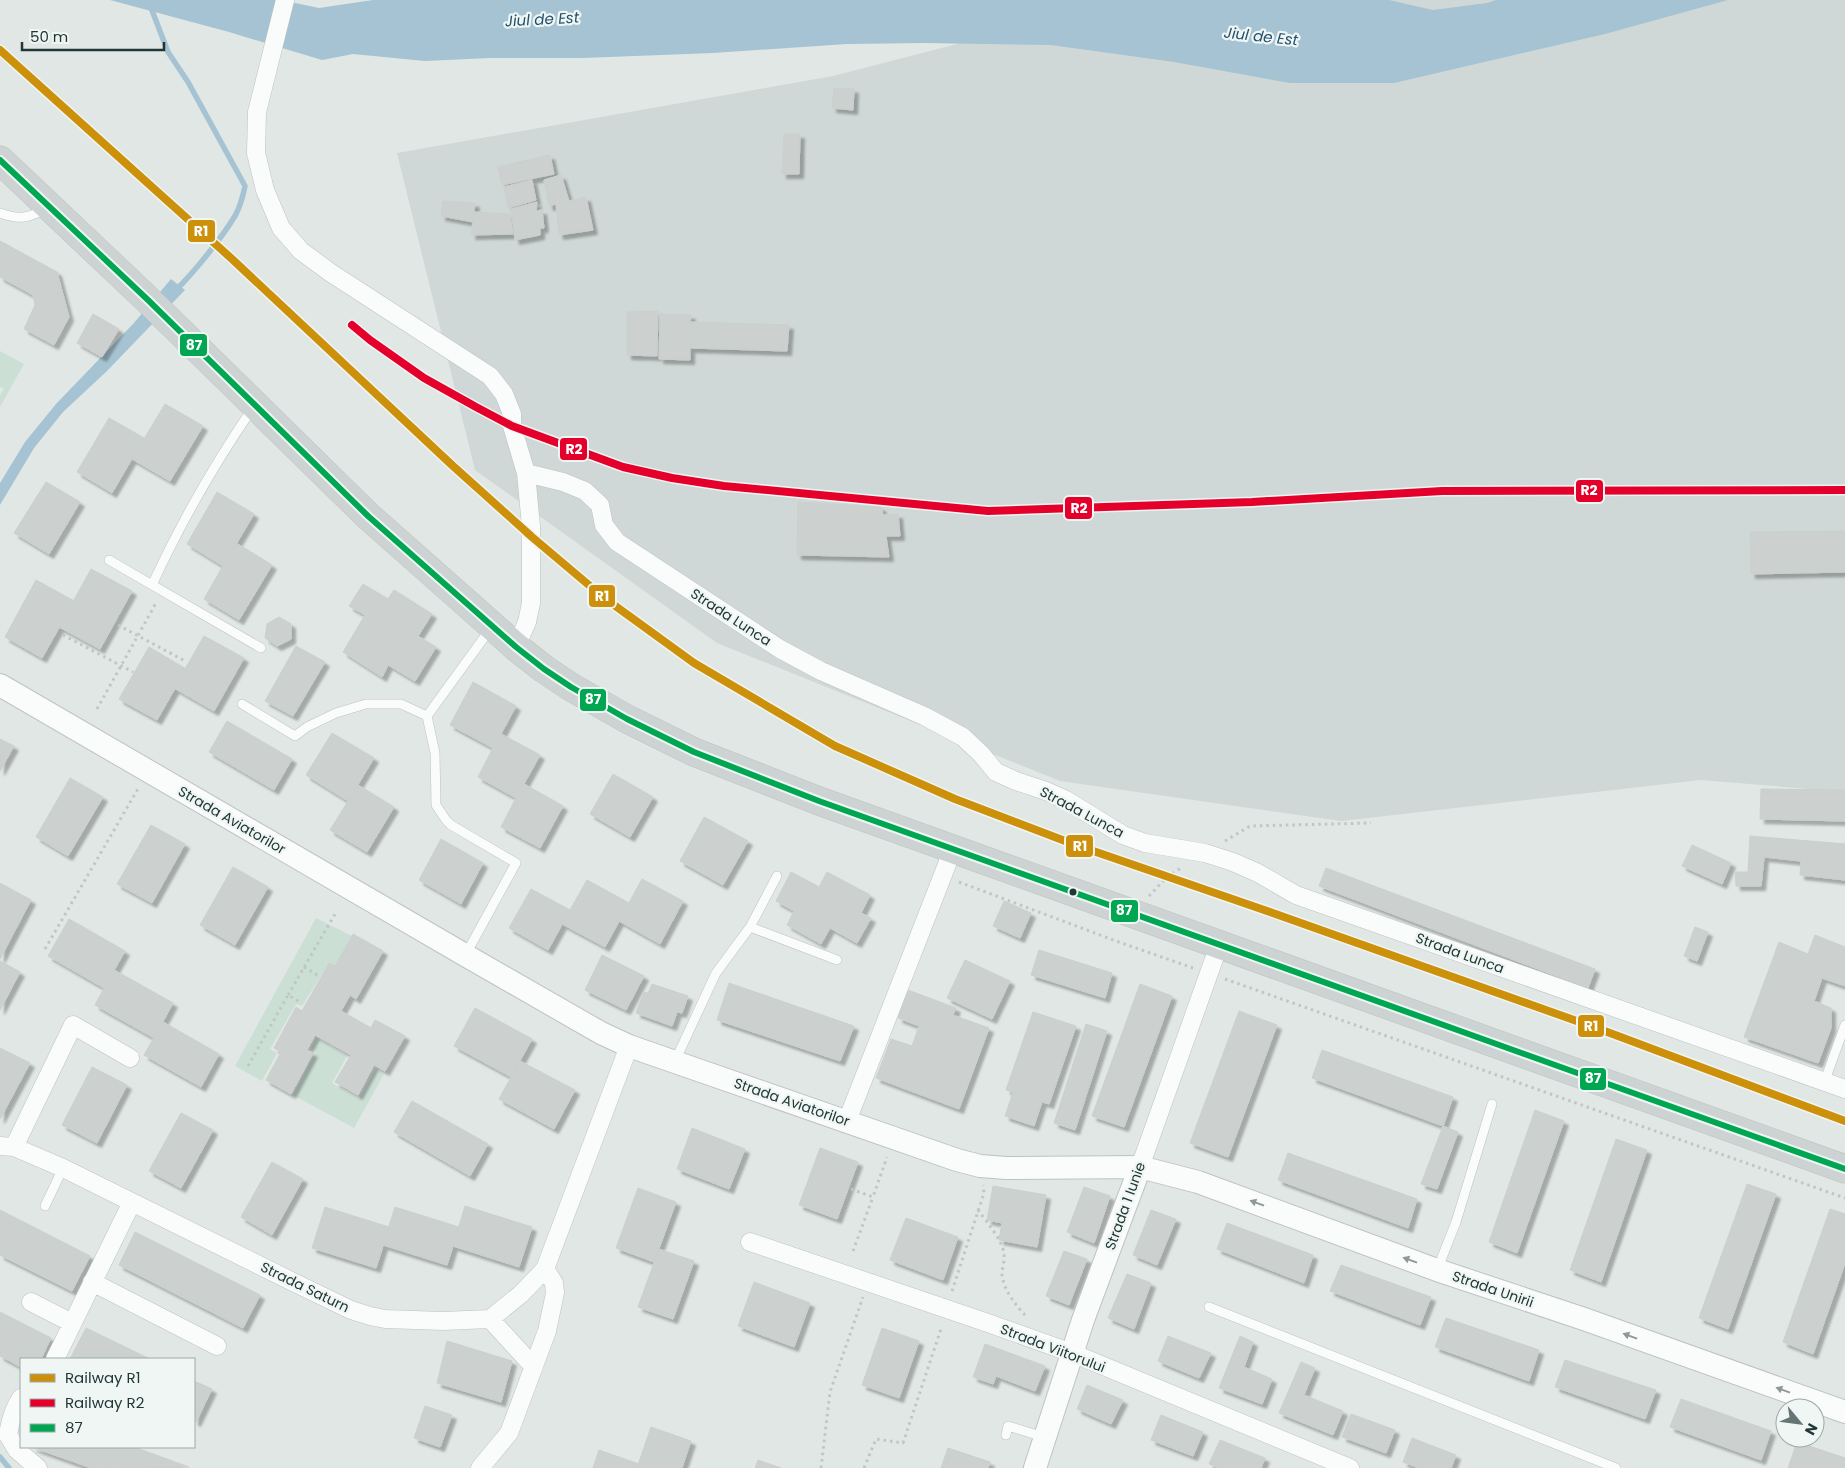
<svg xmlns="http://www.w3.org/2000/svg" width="1845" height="1468" font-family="Poppins,sans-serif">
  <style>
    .built { fill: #cfd8d6 }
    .green { fill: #cbdfd5 }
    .water { fill: #a5c3d2 }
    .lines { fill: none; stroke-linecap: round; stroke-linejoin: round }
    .stream { stroke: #a5c3d2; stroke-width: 5.5 }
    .building { fill: #ccd0cf; stroke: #cad0ce; filter: url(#shadow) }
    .service-casing { stroke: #bec3c2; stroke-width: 10 }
    .minor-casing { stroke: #bec3c2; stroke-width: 19 }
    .tertiary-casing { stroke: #bec3c2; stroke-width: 24 }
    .primary-casing { stroke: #bcc3c2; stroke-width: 29 }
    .path { stroke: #bfc7c6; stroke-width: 3; stroke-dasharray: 2.5 4; stroke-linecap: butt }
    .service { stroke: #fafbfb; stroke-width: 9 }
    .minor { stroke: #fafbfb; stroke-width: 18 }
    .tertiary { stroke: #fafbfb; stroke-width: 22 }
    .primary { stroke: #cdd3d3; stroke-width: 28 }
    .bus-1-casing { stroke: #eff6f4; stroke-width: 10 }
    .bus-1 { stroke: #00a651; stroke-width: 6 }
    .rail-1-casing { stroke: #eff6f4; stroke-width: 11 }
    .rail-2-casing { stroke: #eff6f4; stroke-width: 11 }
    .rail-1 { stroke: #cc900b; stroke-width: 8 }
    .rail-2 { stroke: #e4002b; stroke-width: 8 }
    .oneway { fill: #8e9998 }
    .bus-dot { fill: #213736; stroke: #eff6f4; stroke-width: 2 }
    .labels { text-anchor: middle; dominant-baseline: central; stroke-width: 4.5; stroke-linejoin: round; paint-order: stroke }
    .street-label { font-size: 14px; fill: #213736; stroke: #eff6f4 }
    .water-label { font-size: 15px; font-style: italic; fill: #21506d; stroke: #eff6f4 }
    .line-badge { stroke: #eff6f4; stroke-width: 2 }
    .badge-label { font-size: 14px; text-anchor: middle; font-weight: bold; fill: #fff }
  </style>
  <defs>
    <filter id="shadow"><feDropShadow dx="4.5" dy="4.5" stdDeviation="1" flood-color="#0004"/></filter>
  </defs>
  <rect width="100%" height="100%" fill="#e1e7e5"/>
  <!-- built -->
  <path class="built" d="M1127,0H1845V792L1701,780L1341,821L1060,781L717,643L475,470L397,153L833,76Z"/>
  <!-- green -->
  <path class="green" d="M0,351L24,364L0,407V396L4,389L0,387Z
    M316,918L352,936L335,966L329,963L302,1006L296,1004L270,1049L277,1053L262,1081L235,1066Z
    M316,1038L347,1056L332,1083L359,1099L376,1069L384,1074L354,1128L293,1095L316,1052L311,1048Z"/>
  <!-- water -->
  <path class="water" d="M110,0H281L319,8L373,0H1389L1433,10L1487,3L1496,0H1728L1605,34L1394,83H1290L1174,62L1051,45L924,43L847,44L713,53L583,58H490L425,61L353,54L322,60L229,32Z
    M171,279L185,290L107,371L63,412L34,448L0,505V483L25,442L56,404L133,324Z"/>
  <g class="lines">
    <!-- stream -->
    <path class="stream" d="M148,0L168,52L188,82L245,186C243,196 240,207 235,216C221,239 195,271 176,290
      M0,1457L9,1468"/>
  </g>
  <!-- building -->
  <path class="building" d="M834,88L854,89L853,110L832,108Z
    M784,134H800L799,174H782Z
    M550,155L554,174L502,185L498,167Z
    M561,175L569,201L586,197L593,230L559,235L556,204L549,206L544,180Z
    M532,180L536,200L508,208L504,187Z
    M443,201L475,203L474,212L510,214L513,234L471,235L473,222L441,216Z
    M537,202L536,211L542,210L544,228H540V235L515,240L511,209Z
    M0,241L11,247L0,267Z
    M11,247L57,272L69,317L54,345L24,329L35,305L33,295L0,277V267Z
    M658,311L657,356L627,355V312Z
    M93,314L119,329L102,357L77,343Z
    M660,314L691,315L690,322L789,325L787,351L690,348V360L659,359Z
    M165,404L203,426L170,481L132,459Z
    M109,418L144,438L112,493L77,472Z
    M46,482L80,502L49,554L14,533Z
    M217,492L254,514L223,566L187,544Z
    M798,502L881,507L883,515L898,514L900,536H886L889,557L797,555Z
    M1845,531V572L1751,574L1750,532Z
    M236,543L272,565L239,620L204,599Z
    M91,569L132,591L100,649L59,627Z
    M36,580L74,601L42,658L5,637Z
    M363,584L388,599L394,590L432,614L418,636L436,647L415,681L388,665L382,677L343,652L365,615L349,606Z
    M279,617L291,624V639L277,646L265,638L267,624Z
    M204,636L244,658L214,711L174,688Z
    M296,646L325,662L293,716L265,701Z
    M149,647L186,669L157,720L119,699Z
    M473,682L516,706L501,734L540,755L524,784L563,806L540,848L501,827L516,798L478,777L493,748L450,725Z
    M227,721L292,759L274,790L209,752Z
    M332,733L374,758L348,801L306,775Z
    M0,739L14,746L0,771Z
    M613,774L653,797L630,837L590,814Z
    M70,778L103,797L68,856L36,837Z
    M358,785L394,807L367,852L330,830Z
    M1761,789L1845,790V821L1760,819Z
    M704,817L748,841L723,885L680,861Z
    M151,825L185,844L152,903L117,884Z
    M1750,836L1845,844V880L1800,875L1801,861L1764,857L1761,886H1736L1735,872H1748Z
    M441,839L483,863L461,904L419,880Z
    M1692,845L1731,863L1722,884L1682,866Z
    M233,867L268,887L235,945L200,925Z
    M1326,868L1595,969L1588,988L1319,886Z
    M791,872L819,887L827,872L870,895L861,913L871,918L857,943L830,928L821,944L787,925L794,911L776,901Z
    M642,879L683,901L660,944L619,921Z
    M587,880L629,903L605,947L562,924Z
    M0,883L31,900L0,959Z
    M531,889L570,910L548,950L509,928Z
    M1004,901L1031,913L1020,938L993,926Z
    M69,919L125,951L104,988L48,956Z
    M1695,927L1708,932L1697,961L1684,956Z
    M353,934L383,951L356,999L350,995L341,1011L371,1028L375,1020L405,1036L385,1071L374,1065L358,1095L335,1082L351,1055L315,1035L307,1050L313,1053L291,1094L266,1080L281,1052L274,1048L296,1007L302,1011L329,963L335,966Z
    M1815,935L1845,947V986L1822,978L1814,1001L1831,1008V1028L1818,1063L1744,1037L1779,942L1808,954Z
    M1039,950L1112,973L1105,998L1031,975Z
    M602,955L644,976L626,1010L585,990Z
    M965,960L1010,981L992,1019L947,998Z
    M0,961L20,972L0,1010Z
    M114,970L173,1003L154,1038L95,1005Z
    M729,983L854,1026L840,1061L717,1020Z
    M652,984L688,996L682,1013L677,1012L672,1026L636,1013L644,992L648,993Z
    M1140,984L1172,996L1124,1127L1092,1116Z
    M908,990L956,1008L953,1015L989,1028L959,1109L876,1078L891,1039L912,1046L919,1026L898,1018Z
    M475,1008L532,1039L511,1077L454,1046Z
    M1239,1011L1277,1025L1228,1157L1190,1143Z
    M1033,1012L1076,1026L1049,1104L1006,1090Z
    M163,1022L219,1054L201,1087L144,1055Z
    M1086,1024L1107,1031L1075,1130L1054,1123Z
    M0,1048L30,1063L0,1119Z
    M1322,1050L1453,1097L1443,1126L1312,1078Z
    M520,1061L575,1090L554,1129L499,1099Z
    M92,1067L127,1085L97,1143L62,1125Z
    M1013,1092L1042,1102L1034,1126L1005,1116Z
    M412,1101L488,1144L470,1176L394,1132Z
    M1535,1110L1564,1121L1517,1253L1489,1242Z
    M181,1113L213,1130L181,1188L149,1171Z
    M1443,1126L1458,1132L1437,1189L1421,1184Z
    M692,1128L745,1149L729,1189L677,1169Z
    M1616,1139L1647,1150L1601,1282L1570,1270Z
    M820,1148L858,1162L837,1219L799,1205Z
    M1288,1153L1417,1199L1408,1228L1278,1180Z
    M272,1162L303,1179L272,1235L241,1217Z
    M1747,1184L1776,1194L1728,1329L1699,1318Z
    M993,1186L1046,1195L1037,1247L999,1240L1002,1223L987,1220Z
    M1084,1187L1110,1196L1094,1243L1067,1232Z
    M638,1188L676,1202L654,1262L616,1248Z
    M465,1206L532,1227L519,1267L453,1246Z
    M325,1207L389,1227L376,1268L312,1248Z
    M395,1207L459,1227L447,1265L383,1245Z
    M1830,1209L1845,1214V1263L1813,1354L1783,1342Z
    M0,1210L90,1256L72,1291L0,1255Z
    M1151,1210L1176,1219L1157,1265L1133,1255Z
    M906,1218L958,1237L943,1280L890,1260Z
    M1227,1223L1313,1255L1304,1283L1217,1249Z
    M135,1232L260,1295L243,1328L119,1265Z
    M659,1249L694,1261L673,1319L638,1307Z
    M1064,1251L1087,1259L1069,1305L1046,1296Z
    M1341,1265L1431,1297L1420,1325L1330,1291Z
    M1127,1274L1151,1283L1134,1329L1108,1318Z
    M754,1282L810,1303L794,1347L738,1326Z
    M0,1312L51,1338L41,1359H21V1367L0,1356Z
    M1446,1318L1539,1350L1529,1381L1435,1347Z
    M86,1328L150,1359H70Z
    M882,1328L919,1341L899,1398L862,1385Z
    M1168,1336L1211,1353L1199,1378L1158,1361Z
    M1240,1336L1253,1342L1244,1367L1272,1379L1262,1404L1219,1388Z
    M447,1341L512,1361L501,1402L437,1383Z
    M985,1344L1045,1366L1035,1391L996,1376L993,1384L973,1377Z
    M1565,1360L1656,1390L1645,1419L1555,1387Z
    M1301,1362L1315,1368L1304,1395L1343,1411L1333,1435L1279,1413Z
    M194,1381L212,1389L196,1422L194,1421Z
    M1087,1385L1123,1400L1111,1424L1077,1409Z
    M1681,1399L1771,1431L1761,1460L1670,1427Z
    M425,1406L452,1415L440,1447L414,1438Z
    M1351,1414L1395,1430L1386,1453L1342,1437Z
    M1161,1415L1203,1432L1193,1456L1151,1440Z
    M651,1427L691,1441L682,1468H637Z
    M1412,1438L1456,1455L1451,1468H1419L1403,1462Z
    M1220,1440L1265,1458L1261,1468H1219L1209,1464Z
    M1797,1442L1845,1458V1468H1788Z
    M32,1447H134L189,1467L91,1468Z
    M948,1448L990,1462L988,1468H941Z
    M599,1450L639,1464L637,1468H593Z
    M758,1460L781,1468H755Z"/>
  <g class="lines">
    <defs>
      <path id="service" d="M0,213C22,221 27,217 47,209
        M109,560L261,648
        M152,585C181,522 215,463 254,406
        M242,704L295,736L307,727L336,713L366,704H401L427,716
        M777,876L750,927L837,960
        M466,954L516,863L451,825L446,820L436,805L435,753L427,716L491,628
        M675,1061L716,973L750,927
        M1824,1083L1845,1025
        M45,1206L63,1168
        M1437,1270L1456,1222L1492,1104
        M1209,1307L1616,1468
        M1006,1435L1008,1426L1044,1437"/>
      <path id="minor" d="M285,0L257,112L256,153L265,190L281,228L301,251L331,273L490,376L504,394L512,414V426L526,473
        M516,647L527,622L531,603V526L526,473L563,482L585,491L600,505L604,525L617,542L780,649L821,671L924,716L963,737L981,754L996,772L1016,781L1046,791L1066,800L1123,835L1145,843L1205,853L1233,862L1258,873L1296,895L1845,1089
        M847,1121L953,849
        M0,1146L14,1147L63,1168L291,1281L351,1310L370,1316L385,1319L443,1321L490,1319L521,1294L545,1269L629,1046
        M14,1147L73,1025L130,1058
        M1140,1167L1219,945
        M750,1242L985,1322L1072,1353L1350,1468
        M92,1282L217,1346
        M31,1302L72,1323
        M490,1319L534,1367
        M55,1359L132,1202
        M21,1398C13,1409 10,1422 8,1435L17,1450L38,1468
        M480,1468L509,1433L547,1331L555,1293L554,1283L545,1269"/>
      <path id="tertiary" d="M0,685L465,955L601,1033L629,1046L957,1160L980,1166L1006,1168L1140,1167L1198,1182L1437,1270L1584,1319L1845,1412
        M1035,1468L1083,1320L1140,1167"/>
      <path id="primary" d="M0,160L148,300L368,516L516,647L544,669L571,687L627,719L694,752L819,801L1845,1169"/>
    </defs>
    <!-- service casing -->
    <use href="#service" class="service-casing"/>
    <!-- minor casing -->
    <use href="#minor" class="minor-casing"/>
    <!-- tertiary casing -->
    <use href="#tertiary" class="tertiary-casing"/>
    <!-- primary casing -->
    <use href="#primary" class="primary-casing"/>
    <!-- path -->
    <path class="path" d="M118,625L185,661
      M63,635L133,672
      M97,709L156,603
      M1225,841L1250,826L1371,823
      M959,882L1116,941L1193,968
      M1149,896L1167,877L1181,868
      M45,949L139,787
      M304,967L319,976
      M1225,979L1845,1198
      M288,995L335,914
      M248,1066L288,995L302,1003
      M851,1189L873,1197L887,1157
      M978,1210C986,1221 1003,1241 1004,1254C1005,1261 1002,1267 1002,1274C1003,1290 1017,1307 1027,1317
      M853,1251L873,1197
      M952,1291L984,1193L983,1185
      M821,1468L830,1392L863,1297
      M864,1468L876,1439L903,1443L942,1326"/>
    <!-- service -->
    <use href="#service" class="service"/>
    <!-- minor -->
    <use href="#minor" class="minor"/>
    <!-- tertiary -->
    <use href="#tertiary" class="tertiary"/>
    <!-- primary -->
    <use href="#primary" class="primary"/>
    <defs>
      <path id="bus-1" d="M0,160L148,300L368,516L516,647L544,669L571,687L627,719L694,752L819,801L1845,1169"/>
    </defs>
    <!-- bus-1 casing -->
    <use href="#bus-1" class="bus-1-casing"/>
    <!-- bus-1 -->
    <use href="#bus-1" class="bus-1"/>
    <defs>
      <path id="rail-1" d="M0,50L232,259L453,466L532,537L603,597L694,663L835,746L955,799L1073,844L1270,912L1602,1030L1845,1121"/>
      <path id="rail-2" d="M352,325L370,340L424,378L476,407L512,426L623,467L672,478L724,486L988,511L1252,502L1442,491L1845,490"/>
    </defs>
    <!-- rail-1 casing -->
    <use href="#rail-1" class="rail-1-casing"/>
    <!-- rail-2 casing -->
    <use href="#rail-2" class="rail-2-casing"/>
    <!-- rail-1 -->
    <use href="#rail-1" class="rail-1"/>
    <!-- rail-2 -->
    <use href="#rail-2" class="rail-2"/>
  </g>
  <!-- one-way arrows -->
  <defs><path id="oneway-solid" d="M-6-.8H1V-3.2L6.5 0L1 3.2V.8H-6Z" transform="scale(1.25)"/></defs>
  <g class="oneway">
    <use href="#oneway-solid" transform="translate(1257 1203) rotate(-160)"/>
    <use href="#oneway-solid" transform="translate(1410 1260) rotate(-160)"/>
    <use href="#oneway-solid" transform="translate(1630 1336) rotate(-160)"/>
    <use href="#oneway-solid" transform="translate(1783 1390) rotate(-160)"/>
  </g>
  <!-- markers -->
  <circle class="bus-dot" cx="1073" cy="892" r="4.5"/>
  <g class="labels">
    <!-- street labels -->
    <g class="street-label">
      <text transform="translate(731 617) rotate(33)">Strada Lunca</text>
      <text transform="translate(1082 812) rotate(28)">Strada Lunca</text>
      <text transform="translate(232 820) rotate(30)">Strada Aviatorilor</text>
      <text transform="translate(1460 953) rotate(20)">Strada Lunca</text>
      <text transform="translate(792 1102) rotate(19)">Strada Aviatorilor</text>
      <text transform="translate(1125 1206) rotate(-70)">Strada 1 Iunie</text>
      <text transform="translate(305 1287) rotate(26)">Strada Saturn</text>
      <text transform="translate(1493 1289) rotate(19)">Strada Unirii</text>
      <text transform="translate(1053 1348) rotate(21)">Strada Viitorului</text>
    </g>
    <!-- water labels -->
    <g class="water-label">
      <text transform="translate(542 19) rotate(-3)">Jiul de Est</text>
      <text transform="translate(1261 36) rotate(6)">Jiul de Est</text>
    </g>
  </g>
  <g class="line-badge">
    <rect x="187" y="219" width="29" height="24" rx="5" fill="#cc900b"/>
    <rect x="179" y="333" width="29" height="24" rx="5" fill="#00a651"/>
    <rect x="559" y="437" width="29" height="24" rx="5" fill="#e4002b"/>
    <rect x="1575" y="479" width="29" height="24" rx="5" fill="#e4002b"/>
    <rect x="1064" y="496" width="29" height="24" rx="5" fill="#e4002b"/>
    <rect x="588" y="584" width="28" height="24" rx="5" fill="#cc900b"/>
    <rect x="579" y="688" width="28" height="24" rx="5" fill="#00a651"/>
    <rect x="1065" y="834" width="29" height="24" rx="5" fill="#cc900b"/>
    <rect x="1110" y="899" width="29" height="24" rx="5" fill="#00a651"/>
    <rect x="1577" y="1014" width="28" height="24" rx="5" fill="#cc900b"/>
    <rect x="1579" y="1067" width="28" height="24" rx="5" fill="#00a651"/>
  </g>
  <g class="badge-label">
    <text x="201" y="236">R1</text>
    <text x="194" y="350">87</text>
    <text x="574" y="454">R2</text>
    <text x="1589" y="495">R2</text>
    <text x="1079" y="513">R2</text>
    <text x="602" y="601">R1</text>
    <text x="593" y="704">87</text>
    <text x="1080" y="851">R1</text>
    <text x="1124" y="915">87</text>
    <text x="1591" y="1031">R1</text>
    <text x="1593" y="1083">87</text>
  </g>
  <!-- legend -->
  <rect x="20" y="1358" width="175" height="90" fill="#eff6f4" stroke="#9daaa8"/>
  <rect x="30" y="1374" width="25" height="8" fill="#cc900b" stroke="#9daaa8"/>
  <text x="65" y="1383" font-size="15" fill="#213736">Railway R1</text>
  <rect x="30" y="1399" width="25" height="8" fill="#e4002b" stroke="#9daaa8"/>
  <text x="65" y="1408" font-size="15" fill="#213736">Railway R2</text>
  <rect x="30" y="1424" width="25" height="8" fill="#00a651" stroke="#9daaa8"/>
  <text x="65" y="1433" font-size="15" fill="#213736">87</text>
  <!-- north arrow -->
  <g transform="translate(1800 1423) rotate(119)"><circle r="24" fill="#eff6f4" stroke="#9daaa8"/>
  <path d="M0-4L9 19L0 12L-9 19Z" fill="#647573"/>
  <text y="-8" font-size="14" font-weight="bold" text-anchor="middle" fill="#213736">N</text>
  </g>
  <!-- scale -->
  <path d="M22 42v8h142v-8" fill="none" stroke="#213736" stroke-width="2.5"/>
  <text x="30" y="42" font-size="15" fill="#213736" stroke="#eff6f4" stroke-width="4" paint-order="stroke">50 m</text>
</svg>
